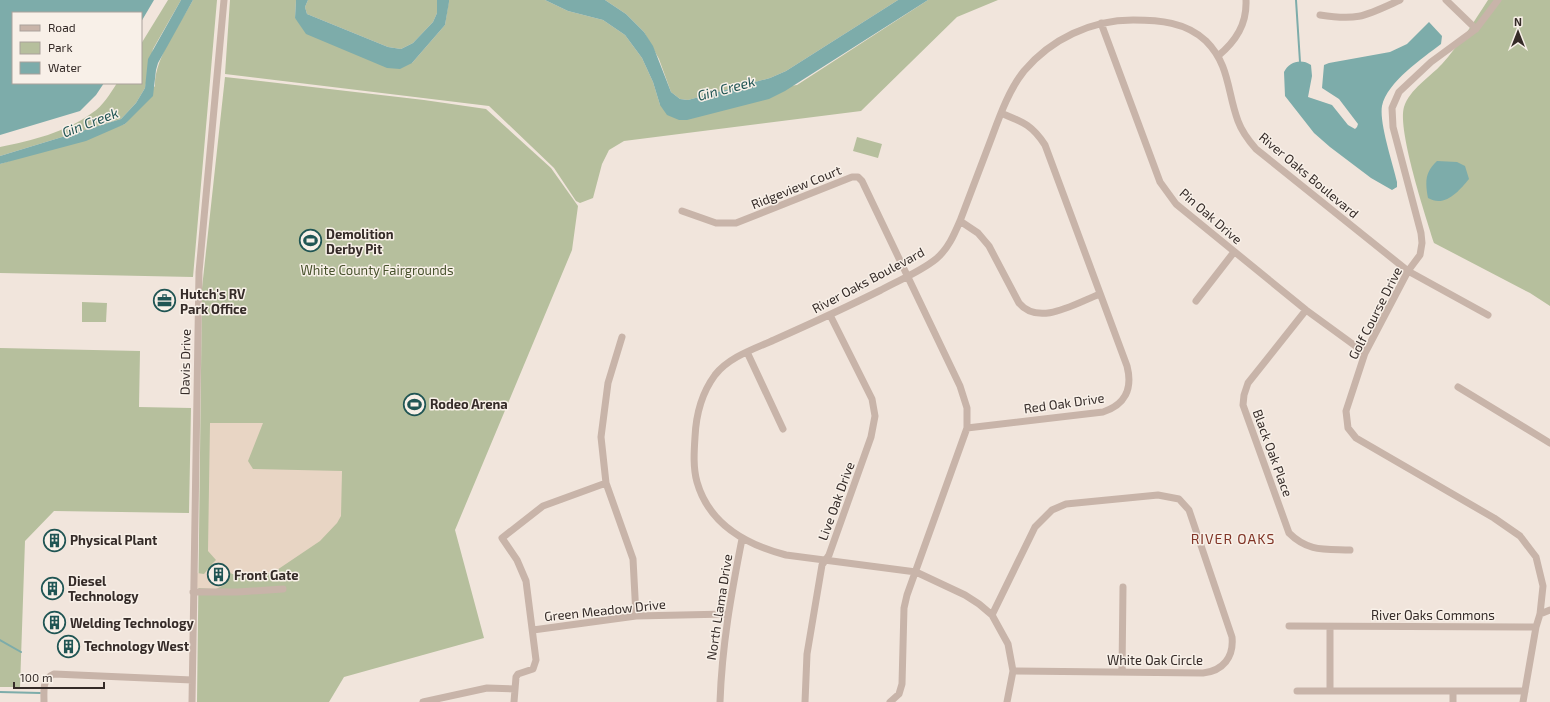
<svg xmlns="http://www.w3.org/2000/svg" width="1550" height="702" font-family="'Exo 2',sans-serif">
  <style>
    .green { fill: #b6bf9d }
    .plaza { fill: #e8d5c4 }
    .water { fill: #7dacaa }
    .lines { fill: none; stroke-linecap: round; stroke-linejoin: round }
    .stream { stroke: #7dacaa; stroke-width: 2 }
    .minor { stroke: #c8b4a9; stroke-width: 7 }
    .labels { text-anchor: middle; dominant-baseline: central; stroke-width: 3; stroke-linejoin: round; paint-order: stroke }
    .street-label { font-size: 13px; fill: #352b28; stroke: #f8f0e8 }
    .poi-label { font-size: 13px; font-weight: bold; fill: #352b28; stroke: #f8f0e8; text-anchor: start }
    .park-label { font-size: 13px; fill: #48522d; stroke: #f8f0e8 }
    .water-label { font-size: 14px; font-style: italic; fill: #205554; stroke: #f8f0e8 }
    .neighbourhood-label { font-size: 14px; letter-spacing: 1px; fill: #803426; stroke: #f8f0e8 }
  </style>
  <rect width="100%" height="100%" fill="#f1e5dc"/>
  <!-- green -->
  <path class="green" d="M168,0H181L153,49L145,88L136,103L121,119L0,156V147C31,141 66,132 92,113C103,106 110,94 117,83H141V44Z
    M193,0H217L193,277L0,273V164L125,124L155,86C154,59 180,24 193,0Z
    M230,0H296L295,18L412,63L445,25L449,0H545L568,11L603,20L625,35L642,58L653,82L660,105L797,85L928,0H998L957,17L861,111L624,141L609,150L602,164L593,198L580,203L576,201L554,168L489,106L225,74Z
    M308,0H437V13L433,22L413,43L401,49L388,47L307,14L305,7Z
    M605,0H898L786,71L770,78L688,100L680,99L671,92L659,59L644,32L626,14Z
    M1488,0H1550V306L1530,293L1434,243C1426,217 1397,130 1404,107C1410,89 1429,78 1442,64C1459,45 1474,22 1488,0Z
    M225,77L424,100L486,109L551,168L578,206L572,250L455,530L484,638L344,677L329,702H197L202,288Z
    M857,137L882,144L878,158L853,151Z
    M82,302L107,303L106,322H82Z
    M0,348L140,351L139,407L191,408L189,513L54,511L25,541L20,687H0Z"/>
  <!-- plaza -->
  <path class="plaza" d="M210,423H263L248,461L253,469L342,471L341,516L337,523L320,541L274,572L264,574H232L230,572L225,577L212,564L216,560L208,551Z
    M208,569L222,582L226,584L216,589L197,588V573L204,574Z"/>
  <!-- water -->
  <path class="water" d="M0,0H154L141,22V13H13V83H104L96,95L80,111L0,135Z
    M181,0H193L158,63L156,70L153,96L125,124L86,141L0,164V156L121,119L136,103L145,88L148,59Z
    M296,0H308L305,7L307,14L388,47L401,49L413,43L433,22L437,13V0H449V2L445,25L412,63L400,69L387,68L306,34L295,18Z
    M545,0H605L626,14L644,32L653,46L671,92L680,99L688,100L770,78L786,71L898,0H928L785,91L769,99L687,120H679L667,115L660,105L653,82L642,58L625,35L603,20L568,11Z
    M1429,22L1442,36L1441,44C1423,58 1387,82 1382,106C1379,123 1393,164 1397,182V187L1392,190L1371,178L1330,147L1314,133L1285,96L1284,72C1289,62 1301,58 1311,65L1312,76L1308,97L1332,105L1348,125L1355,129L1357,127L1358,124L1339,99L1322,88L1324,65L1329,63L1390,52L1407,44Z
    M1437,161L1457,162L1465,166L1469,179C1459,191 1445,208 1428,198C1425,182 1425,172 1437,161Z"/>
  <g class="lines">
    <!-- stream -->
    <path class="stream" d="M1296,0L1300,62
      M0,640L21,652
      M0,692L40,693"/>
    <!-- minor -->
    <path class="minor" d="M1446,0L1476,29
      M1498,0L1476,29L1431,62L1399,92L1392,108L1393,127L1421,233L1422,243L1420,255L1408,271L1365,353L1346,411L1348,428L1356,438L1494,518L1520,536L1536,557L1543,586L1540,614L1536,627L1523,702
      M1320,15C1358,21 1365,16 1400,0
      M1101,23L1160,182L1176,204L1306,310L1365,353
      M1218,56C1236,41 1247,24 1246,0
      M682,211L716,223H736L852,177H858L862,181L960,386L967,408V428L907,595L904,608L902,684L899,694L890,702
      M960,221L978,233L989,246L1019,303C1039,327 1076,303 1100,294
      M1196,301L1234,252
      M1306,310L1248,383L1244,395L1243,405L1289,533C1308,552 1325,549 1350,550
      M622,337L608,383L601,437L606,483L633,559L636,616
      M747,352L783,429
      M1458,387L1550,443
      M967,428L1103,412C1125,405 1133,389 1127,366L1045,145C1032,125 1023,122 1001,113
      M193,592H237L283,589
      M1540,614L1550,610
      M992,615L1035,527L1052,510L1066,504L1158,495L1179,499L1189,510L1232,637C1234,657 1223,671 1203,673L1013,671
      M1289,626L1536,627
      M1330,627V691
      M533,630L636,616L727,614
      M1122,672L1123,587
      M1297,691H1525
      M1453,691V702
      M44,702C44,690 42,679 54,674L192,680
      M192,702L199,272L224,0
      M423,702L487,688L515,689
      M514,702L516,677L518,674L533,669L536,660L526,581L517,560L502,538L543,506L606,483
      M720,702C722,645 731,595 742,539
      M805,702L807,654L822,565L829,555L871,437L875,416L872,399L830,315
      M1007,702L1013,671L1008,644L992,615L979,604L965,595L916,572L786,555C747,545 709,524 697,482C693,468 694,452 695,437C696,415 701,394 715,375C729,357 754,349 774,340C810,324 845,308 881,290C899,280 920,272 936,259C948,249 954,235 960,221C970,195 980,168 990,142C999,118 1008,91 1024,71C1051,39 1091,20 1133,20C1159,20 1186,22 1206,41C1230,65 1227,92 1238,121C1242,132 1249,141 1256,149L1408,271L1488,315"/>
  </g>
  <!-- icons -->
  <defs>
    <symbol id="stadium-ring" viewBox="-11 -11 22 22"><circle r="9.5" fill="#f8f0e8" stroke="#205554" stroke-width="1.5"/><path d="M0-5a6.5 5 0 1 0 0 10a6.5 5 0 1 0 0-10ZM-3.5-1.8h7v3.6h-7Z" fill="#205554"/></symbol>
    <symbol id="office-ring" viewBox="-11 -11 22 22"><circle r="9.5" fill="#f8f0e8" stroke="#205554" stroke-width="1.5"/><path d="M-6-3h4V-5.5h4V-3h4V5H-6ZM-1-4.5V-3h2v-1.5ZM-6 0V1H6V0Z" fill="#205554"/></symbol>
    <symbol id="building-ring" viewBox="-11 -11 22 22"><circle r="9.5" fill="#f8f0e8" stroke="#205554" stroke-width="1.5"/><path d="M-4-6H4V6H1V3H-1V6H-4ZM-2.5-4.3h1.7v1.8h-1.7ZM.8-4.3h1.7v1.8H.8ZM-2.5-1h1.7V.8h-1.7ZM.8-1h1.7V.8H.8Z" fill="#205554"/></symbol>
  </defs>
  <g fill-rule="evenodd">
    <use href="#stadium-ring" x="298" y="228" width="25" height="25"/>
    <use href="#office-ring" x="152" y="288" width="25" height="25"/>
    <use href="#stadium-ring" x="402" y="392" width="25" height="25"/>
    <use href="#building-ring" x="42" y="528" width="25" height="25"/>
    <use href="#building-ring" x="206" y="562" width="25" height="25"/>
    <use href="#building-ring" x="40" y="576" width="25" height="25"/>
    <use href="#building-ring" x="42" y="610" width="25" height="25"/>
    <use href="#building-ring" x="56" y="634" width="25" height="25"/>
  </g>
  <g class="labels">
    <!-- street labels -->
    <g class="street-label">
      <text transform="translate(1309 175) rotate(40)">River Oaks Boulevard</text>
      <text transform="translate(796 187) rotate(-22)">Ridgeview Court</text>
      <text transform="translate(1211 216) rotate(41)">Pin Oak Drive</text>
      <text transform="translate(868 280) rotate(-28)">River Oaks Boulevard</text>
      <text transform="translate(1375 313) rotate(-63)">Golf Course Drive</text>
      <text transform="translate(185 362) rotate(-89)">Davis Drive</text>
      <text transform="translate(1064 403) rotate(-8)">Red Oak Drive</text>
      <text transform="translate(1273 453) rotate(70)">Black Oak Place</text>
      <text transform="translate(836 501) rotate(-70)">Live Oak Drive</text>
      <text transform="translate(719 607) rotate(-81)">North Llama Drive</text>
      <text transform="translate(605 610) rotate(-6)">Green Meadow Drive</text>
      <text x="1433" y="615">River Oaks Commons</text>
      <text x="1155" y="660">White Oak Circle</text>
    </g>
    <!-- poi labels -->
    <g class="poi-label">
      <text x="326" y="234">Demolition<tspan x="326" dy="15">Derby Pit</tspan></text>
      <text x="180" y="294">Hutch's RV<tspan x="180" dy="15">Park Office</tspan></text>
      <text x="430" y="404">Rodeo Arena</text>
      <text x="70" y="540">Physical Plant</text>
      <text x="234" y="575">Front Gate</text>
      <text x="68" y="581">Diesel<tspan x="68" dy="15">Technology</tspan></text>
      <text x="70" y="623">Welding Technology</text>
      <text x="84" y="646">Technology West</text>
    </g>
    <!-- park labels -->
    <g class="park-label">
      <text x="377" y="270">White County Fairgrounds</text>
    </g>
    <!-- water labels -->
    <g class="water-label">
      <text transform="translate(726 88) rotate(-15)">Gin Creek</text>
      <text transform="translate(90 122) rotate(-21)">Gin Creek</text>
    </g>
    <!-- neighbourhood labels -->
    <g class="neighbourhood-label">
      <text x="1233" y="538">RIVER OAKS</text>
    </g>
  </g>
  <!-- legend -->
  <rect x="12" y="12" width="130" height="72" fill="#f8f0e8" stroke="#aaa19b"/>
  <rect x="20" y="25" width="20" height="6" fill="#c8b4a9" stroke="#aaa19b"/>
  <text x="48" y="32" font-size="12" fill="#352b28">Road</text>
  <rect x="20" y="42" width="20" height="12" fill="#b6bf9d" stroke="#aaa19b"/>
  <text x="48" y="52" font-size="12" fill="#352b28">Park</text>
  <rect x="20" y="62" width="20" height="12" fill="#7dacaa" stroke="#aaa19b"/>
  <text x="48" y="72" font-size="12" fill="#352b28">Water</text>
  <!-- north arrow -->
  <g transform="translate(1518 32)" stroke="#f8f0e8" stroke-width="3" paint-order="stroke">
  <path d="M0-3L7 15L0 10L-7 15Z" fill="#352b28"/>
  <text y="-6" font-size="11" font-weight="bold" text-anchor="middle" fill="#352b28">N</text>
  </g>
  <!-- scale -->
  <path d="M14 682v6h90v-6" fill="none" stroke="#352b28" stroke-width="2"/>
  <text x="20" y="682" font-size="12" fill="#352b28" stroke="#f8f0e8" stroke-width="3" paint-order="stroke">100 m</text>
</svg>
